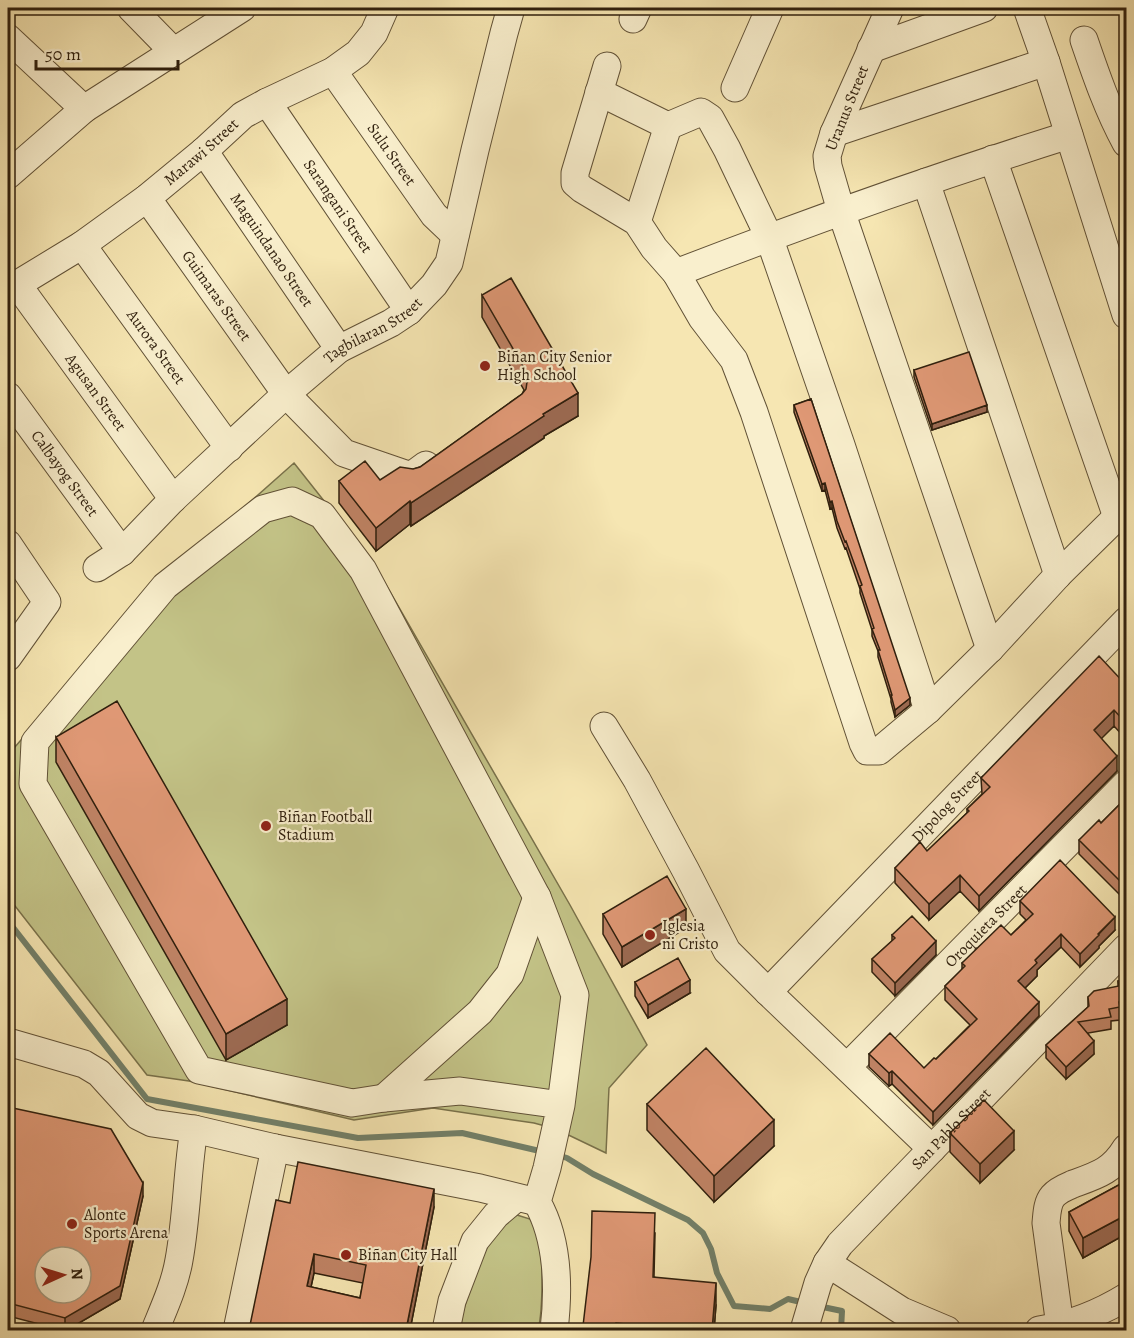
<svg xmlns="http://www.w3.org/2000/svg" width="1134" height="1338" font-family="Alegreya,serif">
  <style>
    .park { fill: #c3c387; stroke: #79714a; stroke-width: 1.5 }
    .lines { fill: none; stroke-linecap: round; stroke-linejoin: round }
    .stream { stroke: #728069; stroke-width: 6 }
    .minor-casing { stroke: #615136; stroke-width: 29 }
    .minor { stroke: #f9efcd; stroke-width: 27 }
    .wall { fill: #c08365; stroke: #2f1f0d; stroke-width: 1.5; fill-rule: evenodd }
    .shaded-wall { fill: #9c6a52; stroke: #2f1f0d; stroke-width: 1.5 }
    .building { fill: #df9875; stroke: #2f1f0d; stroke-width: 1.5; fill-rule: evenodd }
    .poi-dot { fill: #8f2418; stroke: #f9efcd; stroke-width: 2 }
    .labels { text-anchor: middle; dominant-baseline: central; stroke-width: 4.5; stroke-linejoin: round; paint-order: stroke }
    .street-label { font-size: 16px; fill: #2f1f0d; stroke: #f9efcd }
    .poi-label { font-size: 16px; fill: #2f1f0d; stroke: #f9efcd; text-anchor: start }
  </style>
  <rect width="100%" height="100%" fill="#f6e6b2"/>
  <filter id="stains"><feTurbulence type="fractalNoise" baseFrequency=".00333" numOctaves="4"/><feColorMatrix values="0 0 0 0 .2 0 0 0 0 .09 0 0 0 0 .02 0 0 0 .5 -.17"/></filter>
  <radialGradient id="worn" r=".72"><stop offset=".6" stop-color="#630" stop-opacity="0"/><stop offset="1" stop-color="#630" stop-opacity=".3"/></radialGradient>
  <!-- park -->
  <path class="park" d="M294,463L374,564L570,905L647,1045L609,1088L606,1153L556,1129L534,1123L433,1108L354,1120L189,1081L147,1075L8,897V755L96,653L185,560Z
    M517,1215L530,1219C532,1223 535,1227 537,1231C544,1250 543,1311 538,1330H458C467,1298 480,1247 505,1223C509,1220 513,1218 517,1215Z"/>
  <g class="lines">
    <!-- stream -->
    <path class="stream" d="M8,921L147,1099L358,1138L462,1133L544,1152
      M557,1155L567,1158L593,1174L688,1220L703,1233L711,1249L717,1273L734,1306L770,1309L788,1299L805,1303
      M818,1306L842,1311L841,1330"/>
    <defs>
      <g id="minor">
        <path d="M131,8L173,51"/>
        <path d="M890,8L834,133L827,156L828,166L841,211L990,649"/>
        <path d="M1027,8L1046,62L1126,315"/>
        <path d="M633,19L638,8"/>
        <path d="M8,38L84,109"/>
        <path d="M1084,40C1096,75 1108,110 1126,143"/>
        <path d="M871,49L984,8"/>
        <path d="M607,66L575,173V183L582,189L637,222L654,248L676,273L702,318L734,360L754,412L863,743L867,751H879L928,710L990,649L1058,575L1126,508"/>
        <path id="s1" d="M333,71L434,215L455,235"/>
        <path d="M735,88L770,8"/>
        <path d="M599,92L668,126"/>
        <path id="s2" d="M267,102L409,311"/>
        <path d="M834,133L1046,62"/>
        <path id="s3" d="M204,151L339,349"/>
        <path d="M993,159L1117,517"/>
        <path d="M8,175L84,109L242,8"/>
        <path d="M926,182L1058,575"/>
        <path id="s4" d="M147,198L286,394L344,453L411,476L426,465"/>
        <path d="M637,222L668,126L701,112L710,118L727,149L769,237L841,445L928,710"/>
        <path id="s5" d="M82,245L229,448"/>
        <path d="M676,273C805,223 936,177 1069,135"/>
        <path id="s6" d="M17,284L173,499"/>
        <path id="s7" d="M8,290L82,245L147,198L204,151L243,115L267,102L333,71L358,53L374,33L385,8"/>
        <path id="s8" d="M8,396L122,552"/>
        <path d="M8,544L47,602L8,657"/>
        <path id="s9" d="M97,568L122,552L173,499L286,394L339,349L391,323L409,311L434,285L449,263L475,150L504,33L511,8"/>
        <path d="M604,726L637,780L686,871L727,951L768,992L932,1149"/>
        <path id="s10" d="M768,992L1126,621"/>
        <path d="M8,1042L84,1064L99,1073L138,1116L152,1123L194,1129L275,1148L480,1188L537,1202"/>
        <path id="s11" d="M847,1067L1126,784"/>
        <path d="M384,1098L480,1012L510,974L537,897"/>
        <path d="M827,1263L902,1311L947,1330"/>
        <path d="M1060,1326L1046,1223C1047,1213 1047,1203 1053,1196C1058,1190 1066,1187 1073,1184C1098,1175 1112,1171 1126,1148"/>
        <path d="M155,1330C164,1308 175,1284 179,1260C187,1216 187,1172 194,1129"/>
        <path d="M237,1330L275,1148"/>
        <path d="M446,1330L452,1301L475,1241L496,1215L516,1198"/>
        <path d="M554,1330C559,1289 558,1239 537,1202L547,1168L561,1105L575,995L537,897L363,570L322,515L292,501L263,509L165,586L35,742L33,784L199,1070L352,1103L384,1098L460,1091L561,1105"/>
        <path id="s12" d="M804,1330L818,1283L827,1263L840,1244L1126,948"/>
        <path d="M1039,1330C1069,1325 1100,1313 1126,1297"/>
      </g>
    </defs>
    <!-- minor casing -->
    <use href="#minor" class="minor-casing"/>
    <!-- minor -->
    <use href="#minor" class="minor"/>
  </g>
  <!-- wall -->
  <path class="wall" d="M482,295L578,416L544,436V438L411,526L410,524L376,551L339,503V481L380,480L420,467L522,394L524,390L482,317Z
    M914,370L987,412L932,430L914,377Z
    M811,399L910,705L895,717L891,702V699L878,657V651L872,636V630L860,593V589L846,548L845,549L837,528L832,508L830,509L825,490L822,491L794,412V405Z
    M1126,685V739L1114,726L1101,738L1117,771L979,911L960,891L929,920L895,883V868L927,851L967,813V809L982,794L981,778Z
    M56,737L287,1025L226,1060L56,762Z
    M1126,798V901L1079,854V840L1101,823Z
    M1020,901L1115,930L1099,946V948L1080,967L1061,947L1037,970V976L1025,988L1039,1016L933,1125L892,1084L889,1086L869,1067V1054L924,1068L936,1059L970,1025L945,1000V986L962,970V963L1011,935L1026,920L1020,914Z
    M603,914L686,928L622,967L603,934Z
    M892,935L936,955L895,996L872,972V959L892,941Z
    M1126,957V979L1122,974V962Z
    M1126,979L1123,1019L1122,1014L1120,1015V1020L1111,1021V1029L1088,1033L1094,1054L1066,1079L1046,1058V1045L1088,1007V997L1118,987V981Z
    M635,982L690,993L648,1018L635,996Z
    M647,1104L774,1146L714,1202L647,1130Z
    M8,1107L143,1196L120,1299L67,1330H62L8,1316Z
    M950,1133L1014,1150L980,1183L950,1152Z
    M1126,1181V1234L1083,1258L1069,1231V1212Z
    M290,1203L434,1207L410,1330H249ZM314,1273L363,1283L360,1298L311,1287Z
    M655,1234L654,1277L716,1305L714,1330H583V1326Z"/>
  <!-- shaded-wall -->
  <path class="shaded-wall" d="M578,393V416L544,436V438L411,526V503L543,414Z
    M987,405V412L932,430V424Z
    M825,483V490L822,491V484Z
    M410,501V524L376,551V528Z
    M832,501V508L830,509V502Z
    M910,698V705L895,717V710Z
    M1114,710V726L1094,746V730Z
    M1117,756V771L979,911V896Z
    M960,875V891L929,920V904Z
    M686,909V928L622,967V947Z
    M1115,917V930L1099,946V948L1080,967V954Z
    M1061,934V947L1037,970V976L1018,995V981L1035,960Z
    M936,941V955L895,996V983Z
    M690,980V993L648,1018V1005Z
    M287,999V1025L226,1060V1034Z
    M1039,1002V1016L933,1125V1112Z
    M1126,1003V1015L1123,1019V1006Z
    M1094,1041V1054L1066,1079V1067Z
    M892,1071V1084L889,1086V1073Z
    M774,1120V1146L714,1202V1176Z
    M1014,1131V1150L980,1183V1164Z
    M143,1183V1196L120,1299L67,1330H65V1318Z
    M434,1189V1207L410,1330H406Z
    M1126,1215V1234L1083,1258V1238Z
    M314,1254V1273L307,1305V1286Z
    M716,1283V1305L714,1330H712Z"/>
  <!-- building -->
  <path class="building" d="M511,278L578,393L543,414L544,416L411,503L410,501L376,528L339,481L365,461L380,480L400,467L413,469L420,467L522,394L526,389L527,382L531,380L482,295Z
    M969,352L987,405L932,424L914,370Z
    M811,399L910,698L895,710L891,695H892L878,650H880L872,629L874,628L860,586L862,585L846,541L845,542L837,521L832,501L830,502L825,483L822,484L794,405Z
    M1099,656L1126,685V723L1114,710L1094,730L1117,756L979,896L960,875L929,904L895,868L920,842L927,851L969,811L967,809L990,787L981,778Z
    M117,701L287,999L226,1034L56,737Z
    M1126,798V887L1079,840L1099,820L1101,823Z
    M1060,860L1115,917L1098,934L1099,935L1080,954L1061,934L1035,960L1037,963L1018,981L1039,1002L933,1112L892,1071L889,1073L869,1054L890,1033L924,1068L934,1058L936,1059L977,1019L945,986L965,966L962,963L1001,925L1011,935L1033,914L1020,901Z
    M667,876L686,909L622,947L603,914Z
    M912,916L936,941L895,983L872,959L895,938L892,935Z
    M1126,957V966L1122,962Z
    M678,958L690,980L648,1005L635,982Z
    M1126,979V1003L1123,1006L1122,1001L1119,1002L1120,1007L1109,1009L1111,1017L1078,1022L1094,1041L1066,1067L1046,1045L1089,1006L1088,997L1094,991L1119,986L1118,981Z
    M706,1048L774,1120L714,1176L647,1104Z
    M984,1100L1014,1131L980,1164L950,1133Z
    M8,1107L111,1129L143,1183L120,1286L65,1318L8,1303ZM45,1257H81V1293H45Z
    M298,1162L434,1189L406,1330H249L276,1200L290,1203ZM314,1254L366,1265L360,1298L307,1286Z
    M1126,1181V1215L1083,1238L1069,1212Z
    M592,1211L655,1213L653,1277L716,1283L712,1330H687L616,1323L615,1330L583,1326L591,1257Z"/>
  <!-- markers -->
  <g class="poi-dot">
    <circle cx="485" cy="366" r="6"/>
    <circle cx="266" cy="826" r="6"/>
    <circle cx="650" cy="935" r="6"/>
    <circle cx="72" cy="1224" r="6"/>
    <circle cx="346" cy="1255" r="6"/>
  </g>
  <g class="labels">
    <!-- street labels -->
    <g class="street-label">
      <text transform="translate(847 108) rotate(-68)">Uranus Street</text>
      <text stroke="none"><textPath href="#s7" startOffset="238">Marawi Street</textPath></text>
      <text stroke="none"><textPath href="#s1" startOffset="102">Sulu Street</textPath></text>
      <text stroke="none"><textPath href="#s2" startOffset="126">Sarangani Street</textPath></text>
      <text stroke="none"><textPath href="#s3" startOffset="120">Maguindanao Street</textPath></text>
      <text stroke="none"><textPath href="#s4" startOffset="120">Guimaras Street</textPath></text>
      <text stroke="none"><textPath href="#s9" startOffset="366">Tagbilaran Street</textPath></text>
      <text stroke="none"><textPath href="#s5" startOffset="126">Aurora Street</textPath></text>
      <text stroke="none"><textPath href="#s6" startOffset="134">Agusan Street</textPath></text>
      <text stroke="none"><textPath href="#s8" startOffset="96">Calbayog Street</textPath></text>
      <text stroke="none"><textPath href="#s10" startOffset="258">Dipolog Street</textPath></text>
      <text stroke="none"><textPath href="#s11" startOffset="198">Oroquieta Street</textPath></text>
      <text stroke="none"><textPath href="#s12" startOffset="254">San Pablo Street</textPath></text>
    </g>
    <!-- poi labels -->
    <g class="poi-label">
      <text x="497" y="357">Biñan City Senior<tspan x="497" dy="18">High School</tspan></text>
      <text x="278" y="817">Biñan Football<tspan x="278" dy="18">Stadium</tspan></text>
      <text x="662" y="926">Iglesia<tspan x="662" dy="18">ni Cristo</tspan></text>
      <text x="84" y="1215">Alonte<tspan x="84" dy="18">Sports Arena</tspan></text>
      <text x="358" y="1255">Biñan City Hall</text>
    </g>
  </g>
  <!-- margin -->
  <rect width="1134" height="1338" fill="none" stroke="#f6e6b2" stroke-width="30"/>
  <rect x="9" y="9" width="1116" height="1320" fill="none" stroke="#2f1f0d" stroke-width="3"/>
  <rect x="15" y="15" width="1104" height="1308" fill="none" stroke="#2f1f0d" stroke-width="1.5"/>
  <!-- north arrow -->
  <g transform="translate(63 1275) rotate(86)"><circle r="28" fill="#f9efcd" stroke="#a89c80" stroke-width="1.5"/>
  <path d="M0-4.5L10 22L0 15L-10 22Z" fill="#8f2418"/>
  <text y="-9" font-size="16" font-weight="bold" text-anchor="middle" fill="#2f1f0d">N</text>
  </g>
  <!-- scale -->
  <path d="M36 60v9h142v-9" fill="none" stroke="#2f1f0d" stroke-width="3"/>
  <text x="45" y="60" font-size="18" fill="#2f1f0d" stroke="#f9efcd" stroke-width="4.5" paint-order="stroke">50 m</text>
  <rect width="100%" height="100%" filter="url(#stains)"/>
  <rect width="100%" height="100%" fill="url(#worn)"/>
</svg>
